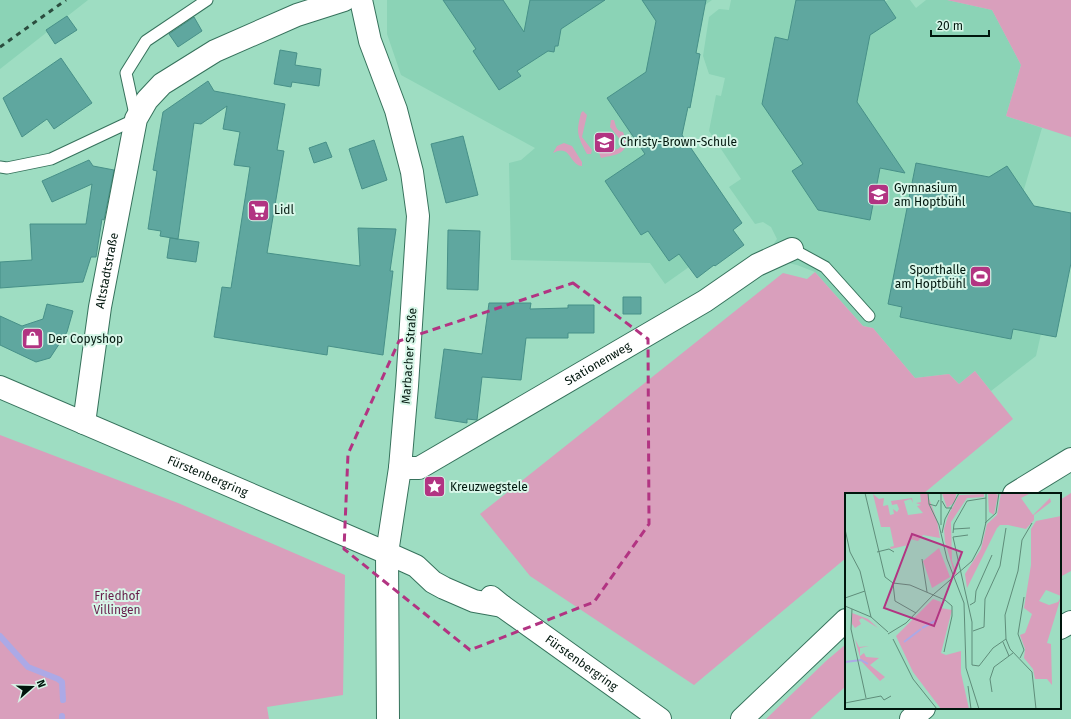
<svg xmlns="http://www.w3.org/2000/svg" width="1071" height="719" font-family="'Fira Sans',sans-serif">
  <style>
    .built { fill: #8bd3b6 }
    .green { fill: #d99fbc }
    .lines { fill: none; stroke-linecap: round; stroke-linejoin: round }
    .stream { stroke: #aca9e6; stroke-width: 6 }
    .building { fill: #5fa79f; stroke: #479088 }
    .lane-casing { stroke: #36725c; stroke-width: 13 }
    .street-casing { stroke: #36725c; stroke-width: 24 }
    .secondary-casing { stroke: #36725c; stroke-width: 24 }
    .primary-casing { stroke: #36725c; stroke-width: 24 }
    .lane { stroke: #fff; stroke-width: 11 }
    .street { stroke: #fff; stroke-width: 22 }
    .secondary { stroke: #fff; stroke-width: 22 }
    .primary { stroke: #fff; stroke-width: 22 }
    .rail { stroke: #2b4c3e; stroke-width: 3; stroke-dasharray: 5 5; stroke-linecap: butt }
    .marked { fill: none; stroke: #b23482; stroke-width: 3; stroke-dasharray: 8 5; stroke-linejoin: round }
    .labels { text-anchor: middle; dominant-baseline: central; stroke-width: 4; stroke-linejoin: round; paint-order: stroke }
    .poi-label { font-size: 12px; fill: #00160d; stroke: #d7f6e8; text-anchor: start }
    .street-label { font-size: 12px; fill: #00160d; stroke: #d7f6e8 }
    .park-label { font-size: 12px; fill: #671d4a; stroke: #d7f6e8 }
    .inset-river { fill: none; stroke: #aca9e6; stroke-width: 2 }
    .inset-road { fill: none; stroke: #5f8d7a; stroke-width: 1 }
    .view { fill: #b23482; fill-opacity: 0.15; stroke: #b23482; stroke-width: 2 }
    .inset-edge { fill: none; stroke: #00160d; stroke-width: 2 }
  </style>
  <rect width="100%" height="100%" fill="#9eddc2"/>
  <!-- built -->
  <path class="built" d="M0,0H88L0,69Z
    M387,0H712L705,5L696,53L700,54L690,108L687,107L682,135L742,223L687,265L689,267L665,284L650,263L511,260L509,163L521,160L535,148L401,75L387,34Z
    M731,0H884L885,2L888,0H910L916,8L926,0H947L992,10L1021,65L1006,116L1042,128L1020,203L1071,213V263L1056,337L1041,334L1036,356L991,391L975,371L959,384L949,374L915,378L873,328L863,326L815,272L797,265L784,262L773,245L777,239L771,227L763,222L755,224L729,187L741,179L709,131L716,95L721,96L725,78L709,74L703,56L709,17L719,9L729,10Z"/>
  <!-- green -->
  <path class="green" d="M947,0H1071V137L1006,116L1021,65L992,10Z
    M583,111L587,115L582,137L592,150L591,154H587C577,135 576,133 581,113Z
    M611,120H614C616,126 616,131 623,132L627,143C623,156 613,155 601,158L599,153L618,149L621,146L622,142L610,127Z
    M564,143L572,146L582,162V166C569,165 571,143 553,153L557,146Z
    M815,272L863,326L873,328L915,378L949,374L959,384L975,371L1013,419L923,494H846V558L694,685L530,576L480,514L783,273L807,279Z
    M0,435L178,503L345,575L343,695L267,707L269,719H0Z
    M1071,493V571L1060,577V500Z
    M846,644V686L810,719H766L826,661Z"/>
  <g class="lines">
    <!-- stream -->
    <path class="stream" d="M0,636L28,667L58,679L62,682L63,700
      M62,719V716"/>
  </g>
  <!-- building -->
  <path class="building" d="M443,0H503L524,32L530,0H605L561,29L558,46H555L554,52L548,51L517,71L521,76L499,90L473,51L476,49Z
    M642,0H706L696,53L700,54L690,108L688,107L682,135L742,223L733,230L744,245L715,266L714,265L697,278L679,254L669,261L648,231L641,235L605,181L645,154L607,98L646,72L656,21Z
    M796,0H884L896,18L870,35L857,102L905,173L880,168L870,220L818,210L792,171L803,164L762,104L775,37L788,40Z
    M67,16L77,30L55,44L46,30Z
    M194,17L202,31L178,47L169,34Z
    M280,50L297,53L295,65L321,69L319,86L292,82L291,87L274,84Z
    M61,58L92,103L54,129L47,119L22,137L3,98Z
    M208,81L214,91L285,104L277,150L284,151L267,253L360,266L358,228L396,229L390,271H393L383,355L328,346L327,355L214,337L222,287L231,288L250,167L234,165L240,132L223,129L227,106L201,124L194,123L178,239L160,236L161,231L148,229L157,171L153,170L163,112Z
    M463,136L478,195L446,203L431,144Z
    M374,140L387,180L362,189L349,149Z
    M326,142L332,157L314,163L309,148Z
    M89,160L93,166L114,170L104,220L102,219L96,257H91L83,282L0,288V262L32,260L30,224H86L92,184L52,202L42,181Z
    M916,163L989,177L1007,166L1034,206L1071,213V263L1056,337L1013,329L1011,339L934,324L900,317L902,307L888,304Z
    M448,230L480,231L478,290L447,289Z
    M170,238L199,242L196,262L167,258Z
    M623,297H641V314H623Z
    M489,303H531L530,309L568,308V305H594V333H568V338H526L521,380L482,377L477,420L467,419V423L435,418L444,349L482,354Z
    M47,304L73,311L67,332L50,358L36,362L0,345V316L22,326L43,319Z"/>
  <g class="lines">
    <defs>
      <path id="lane" d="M0,167L7,168L51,159L136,119L126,73L146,41L207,0
        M792,249L825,267L869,316"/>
      <g id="street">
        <path d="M361,0L370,41L396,110L412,172L418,216L407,386L400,468L387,553L388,719"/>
        <path id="s1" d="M84,423L100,307L136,119L147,100L162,84L215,51L297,15L344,0"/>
        <path id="s2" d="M400,468H419L705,301L757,265L792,249"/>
        <path d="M1060,628L1071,622"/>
        <path d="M911,719L924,708"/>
      </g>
      <g id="secondary">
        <path id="s3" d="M0,387L387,553L416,566L433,582L444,588L474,601L502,606"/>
        <path id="s4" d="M491,597L502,606L660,719"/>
      </g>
      <path id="primary" d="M1014,494L1071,459
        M742,719L846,620"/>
    </defs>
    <!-- lane casing -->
    <use href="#lane" class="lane-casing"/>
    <!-- street casing -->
    <use href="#street" class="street-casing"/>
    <!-- secondary casing -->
    <use href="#secondary" class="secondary-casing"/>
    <!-- primary casing -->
    <use href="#primary" class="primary-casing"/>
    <!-- lane -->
    <use href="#lane" class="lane"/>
    <!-- street -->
    <use href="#street" class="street"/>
    <!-- secondary -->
    <use href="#secondary" class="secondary"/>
    <!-- primary -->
    <use href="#primary" class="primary"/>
    <!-- rail -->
    <path class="rail" d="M0,47L66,0"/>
  </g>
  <!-- marked area -->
  <path class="marked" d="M573,283L648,339L649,524L594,602L470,650L344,549L348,454L399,341Z"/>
  <!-- icons -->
  <defs>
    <symbol id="school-square" viewBox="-11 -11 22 22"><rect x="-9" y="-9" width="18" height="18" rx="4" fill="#b23482" stroke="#d7f6e8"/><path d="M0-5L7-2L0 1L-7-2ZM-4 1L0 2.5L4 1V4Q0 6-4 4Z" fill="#fff"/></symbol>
    <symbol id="supermarket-square" viewBox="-11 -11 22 22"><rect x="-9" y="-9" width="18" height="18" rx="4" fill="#b23482" stroke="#d7f6e8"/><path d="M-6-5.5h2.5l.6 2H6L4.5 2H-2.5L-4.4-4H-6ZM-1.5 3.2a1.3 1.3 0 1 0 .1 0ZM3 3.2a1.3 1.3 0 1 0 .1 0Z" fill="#fff"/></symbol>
    <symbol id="stadium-square" viewBox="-11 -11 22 22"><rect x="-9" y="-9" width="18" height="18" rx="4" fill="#b23482" stroke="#d7f6e8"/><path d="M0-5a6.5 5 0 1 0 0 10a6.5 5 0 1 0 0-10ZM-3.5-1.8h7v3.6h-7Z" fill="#fff"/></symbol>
    <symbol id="shop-square" viewBox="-11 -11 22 22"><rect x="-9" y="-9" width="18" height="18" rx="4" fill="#b23482" stroke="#d7f6e8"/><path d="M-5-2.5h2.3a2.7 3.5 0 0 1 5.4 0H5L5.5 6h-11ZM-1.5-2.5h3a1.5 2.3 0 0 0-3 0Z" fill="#fff"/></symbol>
    <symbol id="sight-square" viewBox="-11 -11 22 22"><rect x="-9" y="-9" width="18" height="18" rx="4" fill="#b23482" stroke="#d7f6e8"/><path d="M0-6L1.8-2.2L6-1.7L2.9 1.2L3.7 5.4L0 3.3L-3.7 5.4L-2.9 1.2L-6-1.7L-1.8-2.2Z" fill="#fff"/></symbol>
  </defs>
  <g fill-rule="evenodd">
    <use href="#school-square" x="592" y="130" width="25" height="25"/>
    <use href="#school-square" x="866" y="182" width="25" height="25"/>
    <use href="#supermarket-square" x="246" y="198" width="25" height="25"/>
    <use href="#stadium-square" x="968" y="264" width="25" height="25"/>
    <use href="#shop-square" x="20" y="326" width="25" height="25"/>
    <use href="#sight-square" x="422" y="474" width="25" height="25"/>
  </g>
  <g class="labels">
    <!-- poi labels -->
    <g class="poi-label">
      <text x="620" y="142">Christy-Brown-Schule</text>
      <text x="894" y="188">Gymnasium<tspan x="894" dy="14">am Hoptbühl</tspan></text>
      <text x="274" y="210">Lidl</text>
      <text x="966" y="270" text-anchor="end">Sporthalle<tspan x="966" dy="14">am Hoptbühl</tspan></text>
      <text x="48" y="339">Der Copyshop</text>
      <text x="450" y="487">Kreuzwegstele</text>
    </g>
    <!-- street labels -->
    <g class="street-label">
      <text stroke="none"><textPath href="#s1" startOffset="154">Altstadtstraße</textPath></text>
      <text transform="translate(409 356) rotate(-86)">Marbacher Straße</text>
      <text stroke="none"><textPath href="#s2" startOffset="226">Stationenweg</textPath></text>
      <text stroke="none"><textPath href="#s3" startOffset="226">Fürstenbergring</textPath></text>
      <text stroke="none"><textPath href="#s4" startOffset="112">Fürstenbergring</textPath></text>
    </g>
    <!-- park labels -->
    <g class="park-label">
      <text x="117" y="596">Friedhof<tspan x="117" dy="14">Villingen</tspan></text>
    </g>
  </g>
  <!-- overview -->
  <g transform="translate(845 493)">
    <rect width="216" height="216" fill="#9eddc2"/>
    <path d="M75,0H82L92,27L95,45L78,42L73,48L65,46L63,52L46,56L45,54L49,53L45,34H36L28,1L34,6L39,5L38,13L43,12L45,22L49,21L48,16L52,19L54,16L52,11L47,12L46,8L67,5L68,10L66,6L59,8L63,22L78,20L72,13L76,12L71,10L76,9ZM97,0L111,1L110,9L102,15ZM149,0L153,2L149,22L144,19L143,1ZM156,0H186L176,5L188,22L205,5L206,9L189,22V27L181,36L163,32H155L152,35L122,95L120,81L136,56L142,31L152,22ZM139,1V4L122,5L106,29L107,68L112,81L110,82L100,49L99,36L103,23L114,2ZM216,23V103L201,97L194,108L204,112L213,109L216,104L202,150L206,151L207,192L202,186H190L188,176L179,165L180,156L175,142L180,140L187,121L179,115L186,72V36L191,28ZM94,55L105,84L87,95L78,68ZM88,106L96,109V115L107,117L96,160L101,162L116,158V180L124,216H96L68,179L51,143ZM7,120L23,126L33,135L17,125L14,127L16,131L10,135L7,131ZM10,146L14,154L24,153L15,155V163L19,160L21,164L34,165L25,172L40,184L35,188L16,168Z" fill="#d99fbc"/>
    <path class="inset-river" d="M77,135L90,128M59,149L76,136M0,169L16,167L23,171"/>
    <path class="inset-road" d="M20,0L40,84L48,90L65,92L100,107L107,113V123L99,159M83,0L84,11L94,32L102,66L119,110L121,175L134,216M96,0V32M97,8L101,15H107M84,11L91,13L94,7M140,30L151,20L154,0M187,30L177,47L173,78L160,122L161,146L165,156L187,179L191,216M0,36L5,59L15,78L26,124M109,36L125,35M97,40L100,26L114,0M108,40L109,31L122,8L141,5M123,42L108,44L127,129V172L134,173L148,155L161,146M32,59L44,56L49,59M77,66L82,99M48,90L50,108L71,120M89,101L127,68L136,51L141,29V0M0,105L20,98M125,112L130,109L131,98L147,62M0,113L26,124L43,139M7,116L6,136L21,205M128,138L139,134L140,106L155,73L161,35M43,141L61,130L89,101M48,146L68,186L92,216M158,149L164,163M175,165L179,157L173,141L179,104M123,193L126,216M147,199L145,186L149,174L168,160M0,210L36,203L39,207L46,203"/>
    <path class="view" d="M67,41L117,59L89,133L39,115Z"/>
    <rect width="216" height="216" class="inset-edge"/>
  </g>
  <!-- north arrow -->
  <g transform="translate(32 687) rotate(70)" stroke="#d7f6e8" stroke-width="3" paint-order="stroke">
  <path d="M0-3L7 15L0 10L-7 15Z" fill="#00160d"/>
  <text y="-6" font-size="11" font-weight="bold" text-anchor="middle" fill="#00160d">N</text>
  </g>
  <!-- scale -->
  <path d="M931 30v6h58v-6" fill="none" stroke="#00160d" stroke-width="2"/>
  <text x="937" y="30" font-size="12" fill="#00160d" stroke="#d7f6e8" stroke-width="3" paint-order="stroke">20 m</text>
</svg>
